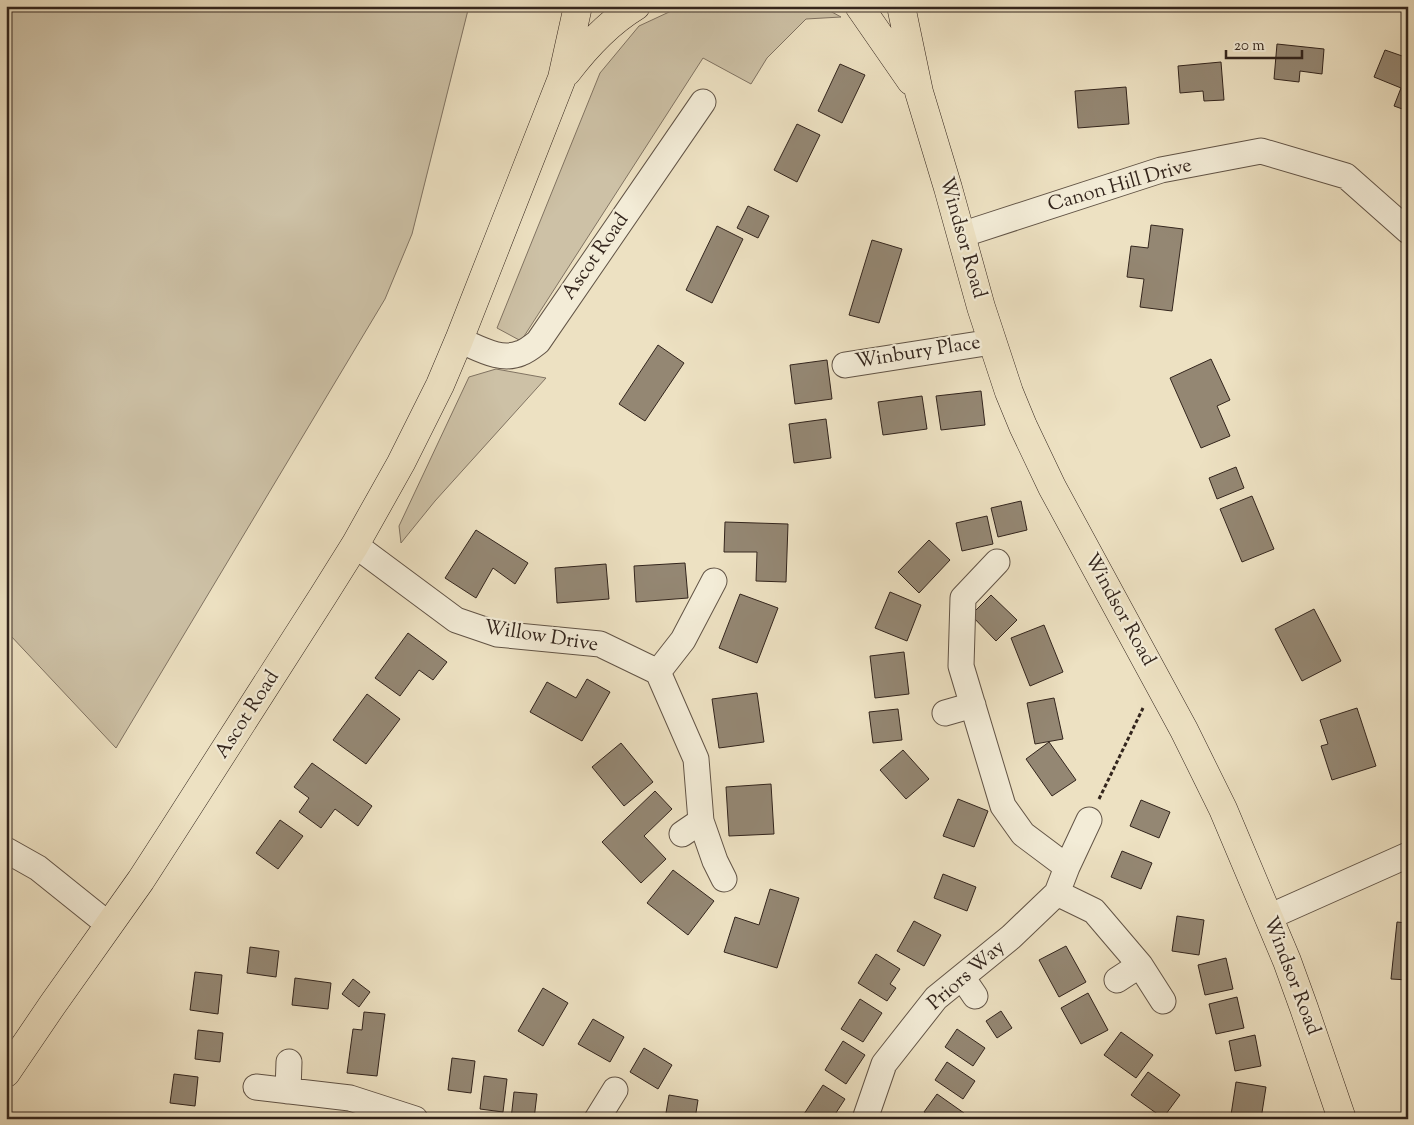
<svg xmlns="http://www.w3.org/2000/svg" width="1414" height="1125" font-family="'Sorts Mill Goudy',serif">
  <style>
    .green { fill: #cdc1a6; stroke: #807362 }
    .building { fill: #948773; stroke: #33251d }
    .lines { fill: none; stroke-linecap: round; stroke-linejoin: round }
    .minor-casing { stroke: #625446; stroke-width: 27 }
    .major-casing { stroke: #33251d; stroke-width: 29 }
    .path { stroke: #33251d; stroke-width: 3; stroke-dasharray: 4 2.5; stroke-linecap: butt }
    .minor { stroke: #f3ecd7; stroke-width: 25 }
    .major { stroke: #ede1c2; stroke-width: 28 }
    .labels { text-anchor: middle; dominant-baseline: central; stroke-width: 4.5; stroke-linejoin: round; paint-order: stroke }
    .street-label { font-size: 20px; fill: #33251d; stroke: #f3ecd7 }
  </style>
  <rect width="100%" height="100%" fill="#ede1c2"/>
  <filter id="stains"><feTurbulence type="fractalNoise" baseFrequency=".004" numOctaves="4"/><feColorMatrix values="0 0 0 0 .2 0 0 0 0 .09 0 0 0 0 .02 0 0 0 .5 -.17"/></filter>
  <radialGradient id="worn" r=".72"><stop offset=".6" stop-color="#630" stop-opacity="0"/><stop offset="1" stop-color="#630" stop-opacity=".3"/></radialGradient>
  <!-- green -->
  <path class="green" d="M6,6H469L412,234L385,299L116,748L10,635L6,634Z
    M682,6H821L841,17L806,19L767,58L751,84L703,58L521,341L497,328L600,73L639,26Z
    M496,369L546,378L435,501L401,543L399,526L469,377Z"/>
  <!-- building -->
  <path class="building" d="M1277,44L1324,49L1322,74L1300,71L1299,82L1274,79Z
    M1385,50L1408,58V111L1394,106L1401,88L1374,77Z
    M1221,62L1224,100L1204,101L1203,91L1180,93L1178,66Z
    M840,64L865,75L842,123L818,111Z
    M1126,87L1129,124L1078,128L1075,91Z
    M797,124L820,135L797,182L774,170Z
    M748,206L769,216L758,238L737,228Z
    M1151,225L1183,229L1172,311L1140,307L1144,279L1127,277L1131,246L1148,248Z
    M717,226L743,239L712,303L686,290Z
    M872,240L902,249L879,323L849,315Z
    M658,345L684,363L645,421L619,404Z
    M1211,359L1230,400L1217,406L1230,436L1201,448L1170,378Z
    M827,360L832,399L795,404L790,365Z
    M981,391L985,425L941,430L936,396Z
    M922,396L927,429L883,435L878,402Z
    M826,419L831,458L794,463L789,424Z
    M1236,467L1244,488L1217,499L1209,478Z
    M1252,496L1274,549L1242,562L1220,509Z
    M1021,501L1027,530L998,537L991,508Z
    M987,516L993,544L962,551L956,523Z
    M725,522L788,524L786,582L756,581L757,552H724Z
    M476,530L528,563L515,584L493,568L476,598L445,578Z
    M929,540L950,560L919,593L898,572Z
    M685,563L688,598L636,602L634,566Z
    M606,564L609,599L557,603L555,568Z
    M890,592L921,605L907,641L875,628Z
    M740,594L778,608L757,663L719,648Z
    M991,595L1017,620L996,641L971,615Z
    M1314,609L1341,661L1302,681L1275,629Z
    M1044,625L1063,672L1030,686L1011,638Z
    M408,633L447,662L433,680L419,670L400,696L375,678Z
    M904,652L909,694L875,698L870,656Z
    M587,679L610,692L582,741L530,712L547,682L576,698Z
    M757,693L764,742L719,748L712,699Z
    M367,694L400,719L366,764L333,740Z
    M1054,698L1063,739L1035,744L1027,703Z
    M1357,708L1376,766L1332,780L1321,746L1328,744L1320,720Z
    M898,709L902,740L873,743L869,712Z
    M1049,742L1076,780L1052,796L1026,759Z
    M621,743L653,782L624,806L592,767Z
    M903,750L929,779L906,799L880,770Z
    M312,763L372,806L358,826L335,809L321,828L299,812L309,798L294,787Z
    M771,784L774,834L729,836L726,787Z
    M655,791L672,809L644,836L666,859L641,883L602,842Z
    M958,799L988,811L974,847L943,836Z
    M1141,800L1170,812L1159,838L1130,826Z
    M280,820L303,836L278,869L256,853Z
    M1122,851L1152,863L1141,889L1111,877Z
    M673,870L714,901L688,935L647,903Z
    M943,874L976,887L967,911L934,898Z
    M770,889L799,898L777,968L724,952L735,917L759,925Z
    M1177,916L1204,920L1199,955L1172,951Z
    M1408,918V980L1391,979L1397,922L1407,923Z
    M914,921L941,935L924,966L897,951Z
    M1066,946L1086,982L1059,997L1039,960Z
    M250,947L279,951L276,977L247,973Z
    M876,954L900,969L890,984L896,988L887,1001L858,983Z
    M1226,958L1233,989L1205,995L1198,965Z
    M195,972L222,975L218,1014L190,1010Z
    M295,978L331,983L328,1009L292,1005Z
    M353,979L370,992L359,1007L342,994Z
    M543,988L568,1003L543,1046L518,1031Z
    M1088,993L1108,1030L1081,1044L1061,1008Z
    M1237,997L1244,1028L1216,1034L1209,1004Z
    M860,999L882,1013L863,1042L841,1029Z
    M1001,1011L1012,1028L997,1038L986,1021Z
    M364,1012L385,1014L377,1076L347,1073L353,1029L362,1030Z
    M593,1019L624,1037L610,1062L578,1044Z
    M957,1029L985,1048L973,1066L945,1047Z
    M198,1030L223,1033L220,1062L195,1059Z
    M1121,1032L1153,1055L1136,1078L1104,1055Z
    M1255,1035L1261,1066L1235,1071L1229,1041Z
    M843,1041L865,1055L846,1084L825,1070Z
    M644,1048L672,1065L658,1089L630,1072Z
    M452,1058L475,1061L471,1093L448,1090Z
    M947,1062L975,1081L963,1099L935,1080Z
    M1148,1072L1180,1095L1163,1118L1131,1095Z
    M174,1074L198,1077L195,1106L170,1103Z
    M484,1076L507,1079L503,1112L480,1109Z
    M1236,1082L1266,1087L1261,1119L1231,1115Z
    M823,1085L845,1099L832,1119H811L804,1114Z
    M514,1092L537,1094L534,1119H511Z
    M937,1094L964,1113L960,1119H934L924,1112Z
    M669,1095L698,1100L695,1119H665Z"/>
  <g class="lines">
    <defs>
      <path id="minor" d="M961,235L1161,170L1261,151L1346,176L1408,231
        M459,340C479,348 500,362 521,353C527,351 533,346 538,342L703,102
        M845,365L992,342
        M355,545L456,620L497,634L600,644L658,672L696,759L701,821L715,861L724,879
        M997,562L963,598L961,666L1003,806L1023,834L1067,867
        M658,672L683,640L714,581
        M945,713L973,705
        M682,834L701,821
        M6,850L38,868L109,925
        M1057,893L1094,911L1140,965L1163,1001
        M1269,917L1408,855
        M962,977L975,996
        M1117,980L1140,965
        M256,1087L350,1098L415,1119
        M288,1091L289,1062
        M597,1119L615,1090
        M865,1119L884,1064L936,998L1011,937L1057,893L1067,867L1089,820"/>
      <path id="major" d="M859,6L911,81
        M901,6L919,92L948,188L981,307L1009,392L1023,426L1052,487L1184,730L1223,809L1287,961L1304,1008L1342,1119
        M567,72C586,47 608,23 636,6
        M6,1073L53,1004L141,880L172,832L323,596L355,545L401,463L440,385L459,340L562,78L578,6"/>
    </defs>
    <!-- minor casing -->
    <use href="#minor" class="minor-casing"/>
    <!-- major casing -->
    <use href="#major" class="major-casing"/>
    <!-- path -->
    <path class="path" d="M1099,799L1143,708"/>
    <!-- minor -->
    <use href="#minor" class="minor"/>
    <!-- major -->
    <use href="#major" class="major"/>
  </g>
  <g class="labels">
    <!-- street labels -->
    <g class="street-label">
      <text transform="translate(1120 186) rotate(-16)">Canon Hill Drive</text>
      <text transform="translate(962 238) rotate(74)">Windsor Road</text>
      <text transform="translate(596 257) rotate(-55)">Ascot Road</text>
      <text transform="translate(918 353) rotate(-9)">Winbury Place</text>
      <text transform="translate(1119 610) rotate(61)">Windsor Road</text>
      <text transform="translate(541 637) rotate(9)">Willow Drive</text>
      <text transform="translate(248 715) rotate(-57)">Ascot Road</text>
      <text transform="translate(967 976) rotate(-41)">Priors Way</text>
      <text transform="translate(1291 976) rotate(69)">Windsor Road</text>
    </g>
  </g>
  <!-- margin -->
  <rect width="1414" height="1125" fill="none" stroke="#ede1c2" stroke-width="25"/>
  <rect x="8" y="8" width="1399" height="1110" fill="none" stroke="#33251d" stroke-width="2.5"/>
  <rect x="12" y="12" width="1389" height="1100" fill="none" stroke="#33251d"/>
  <!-- scale -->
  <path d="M1226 50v8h76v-8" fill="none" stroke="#33251d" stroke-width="2.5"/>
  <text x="1234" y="50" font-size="15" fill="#33251d" stroke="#f3ecd7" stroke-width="4" paint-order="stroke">20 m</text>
  <rect width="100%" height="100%" filter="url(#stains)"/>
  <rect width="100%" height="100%" fill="url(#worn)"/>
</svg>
